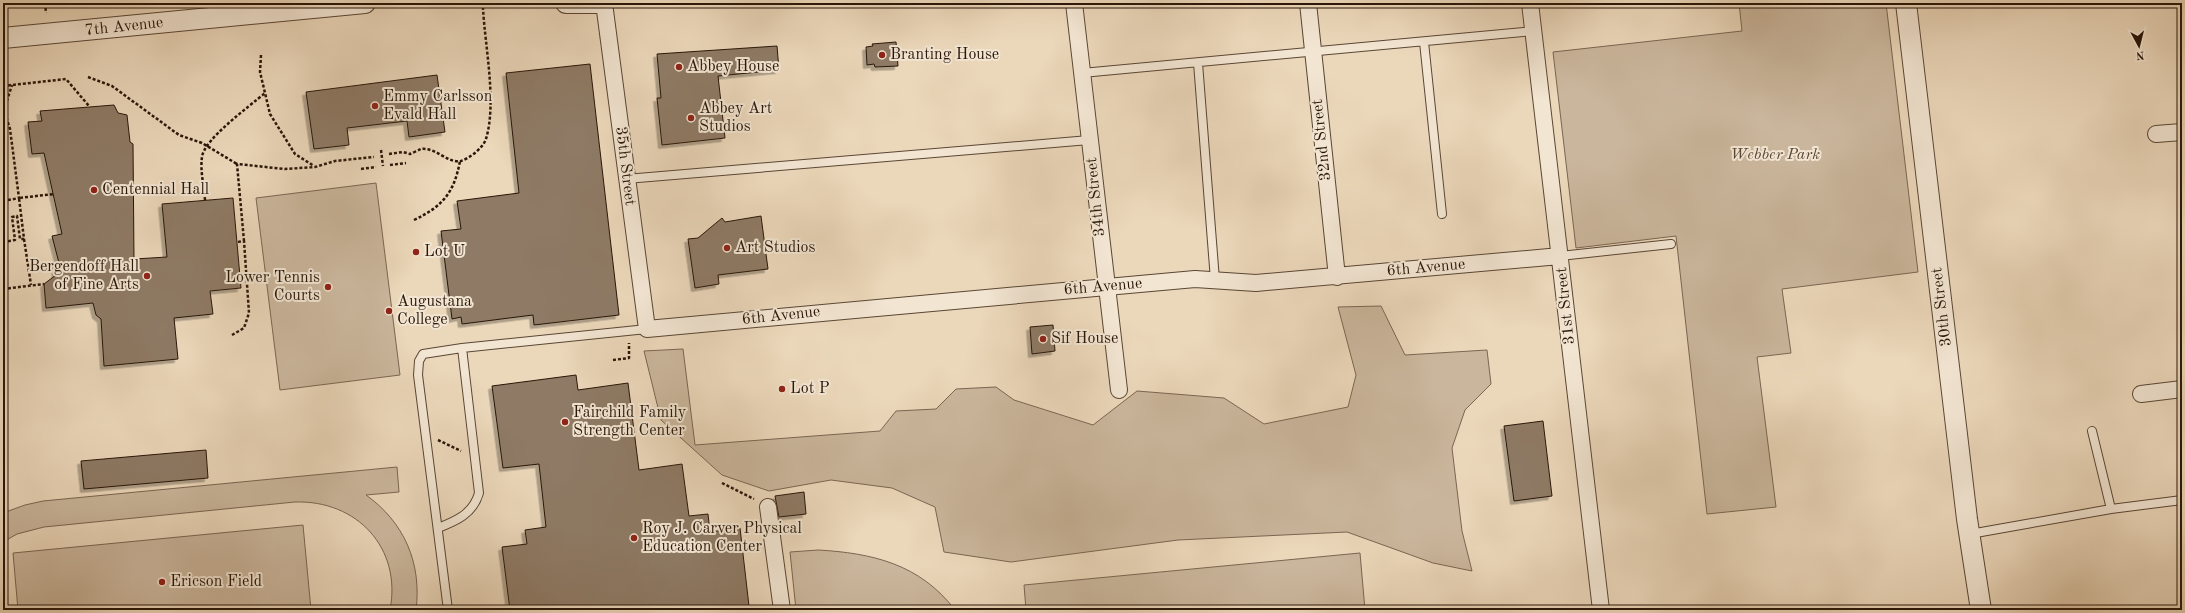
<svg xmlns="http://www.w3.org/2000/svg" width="2185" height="613" font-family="'Old Standard TT',serif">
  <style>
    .green { fill: #cab69c; stroke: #7a6652 }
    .building { fill: #8e7a65; stroke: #291608; filter: url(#shadow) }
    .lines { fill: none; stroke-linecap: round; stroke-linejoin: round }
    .service-casing { stroke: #5a4634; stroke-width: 10 }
    .minor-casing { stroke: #5a4634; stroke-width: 18 }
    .tertiary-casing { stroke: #5a4634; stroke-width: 22 }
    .path { stroke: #291608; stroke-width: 2.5; stroke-dasharray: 3 2; stroke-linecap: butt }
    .service { stroke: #f2e5d2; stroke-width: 8 }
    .minor { stroke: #f2e5d2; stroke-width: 16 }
    .tertiary { stroke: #f2e5d2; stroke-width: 20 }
    .poi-dot { fill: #8f2418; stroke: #f2e5d2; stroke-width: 1.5 }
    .labels { text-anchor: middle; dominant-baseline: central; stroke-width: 4; stroke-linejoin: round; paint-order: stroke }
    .street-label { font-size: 16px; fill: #291608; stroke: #f2e5d2 }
    .poi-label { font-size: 16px; fill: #291608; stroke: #f2e5d2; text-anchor: start }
    .park-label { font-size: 16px; font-style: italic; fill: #594634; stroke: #f2e5d2 }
  </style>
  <defs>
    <filter id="shadow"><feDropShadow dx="-3.5" dy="3.5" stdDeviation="0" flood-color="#0004"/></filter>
  </defs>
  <rect width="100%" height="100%" fill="#ebd7ba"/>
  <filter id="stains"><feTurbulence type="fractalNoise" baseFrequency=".005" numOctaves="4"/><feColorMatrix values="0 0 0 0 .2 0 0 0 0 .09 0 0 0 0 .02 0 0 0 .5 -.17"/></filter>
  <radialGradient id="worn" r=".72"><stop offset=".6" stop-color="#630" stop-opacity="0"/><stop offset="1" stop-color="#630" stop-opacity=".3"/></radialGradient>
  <!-- green -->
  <path class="green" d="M1739,3H1886L1918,272L1782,289L1791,353L1757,357L1776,507L1707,514L1676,236L1576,248L1553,52L1742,31Z
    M376,183L400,375L280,390L256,198Z
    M1381,306L1405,355L1487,350L1491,384L1465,410L1452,448L1462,531L1472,571L1433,563L1347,532L1178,540L1011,562L944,552L935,507L892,488L831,480L769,491L722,475L661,420L644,351L683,349L695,445L880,431L896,411L936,409L956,389L996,387L1014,400L1093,425L1137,391L1224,398L1264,424L1348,407L1356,375L1338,307Z
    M397,467L399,492L366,495C404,522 422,563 416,610H390C402,548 357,500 295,502L44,527L17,534L3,542V513L25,505L43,501Z
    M303,525L311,610H18L13,553Z
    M818,550C872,553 920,564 955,610H796L790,552Z
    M1360,553L1365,610H1026L1024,585Z"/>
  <!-- building -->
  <path class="building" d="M896,42L898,66L875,67L874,64L867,65L866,47L873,46L872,44Z
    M777,46L779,70L718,76L725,138L662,145L657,98H661L657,54Z
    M590,64L619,315L534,325L533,315L462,324L461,317L452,319L441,231L461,229L457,201L519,193L506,73Z
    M437,75L445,132L409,137L407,121L347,128L349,145L314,149L306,92Z
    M114,105L118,113L127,115L130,142L133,144L134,259L167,257L162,204L233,198L241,288L210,291L213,314L174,318L178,359L104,366L101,319L96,315L93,303L46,308L44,284L56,275L54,263H59L52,236L62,234L44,153L32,154L28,122L42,121L40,111Z
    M761,216L768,269L718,275L719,284L695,288L688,239L698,238L722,218L725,222Z
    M1053,325L1055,351L1032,354L1030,327Z
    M576,375L578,390L628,383L639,470L682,464L689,516L708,514L710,532L740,528L749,606L725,610H510L502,547L527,544L525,530L546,527L539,464L503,468L492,386Z
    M1543,421L1552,496L1514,501L1504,426Z
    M206,450L208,478L84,489L81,461Z
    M804,492L806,514L779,517L775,496Z"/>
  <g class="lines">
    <defs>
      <path id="service" d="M1424,42L1442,214
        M1198,63L1215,280
        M1082,73L1533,31
        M626,179L1089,140
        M1560,256L1671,244
        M2092,431L2111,509
        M438,528C456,521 473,514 479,493L462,348
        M1970,534L2111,509L2182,500
        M448,610L418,375L419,361L423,354L462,348L647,329"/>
      <path id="minor" d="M604,3L647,329L1195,279L1256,283L1560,256
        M1074,3L1119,390
        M1308,3L1337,277
        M1530,3L1601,610
        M2156,134L2182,132
        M2141,394L2182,389
        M768,507L782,610"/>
      <path id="tertiary" d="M566,3H600
        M1906,3L1967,519L1981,610
        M3,38L365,3"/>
    </defs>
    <!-- service casing -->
    <use href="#service" class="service-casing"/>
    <!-- minor casing -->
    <use href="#minor" class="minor-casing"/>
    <!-- tertiary casing -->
    <use href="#tertiary" class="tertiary-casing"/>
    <!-- path -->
    <path class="path" d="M45,3L46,13
      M261,55L260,72L270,114L295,154L314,166
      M88,77L112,86L179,135L202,143L237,164
      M3,86L66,79L89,106
      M381,150L383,166
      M389,154L403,152L410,154C413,153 418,150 421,149C436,147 448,164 461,161C470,158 483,148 486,139C497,102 485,47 483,8
      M390,165L406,163
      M361,169L376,167
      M205,200C204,187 200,170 202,157C204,139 250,106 265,93
      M3,201L19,198L10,129L4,110L12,85
      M414,220C443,206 454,193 460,161
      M24,239L31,285
      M244,241L237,164L285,169L315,167L335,161L374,157
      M3,242L15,240L12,217L17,216L20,239H24L19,198L54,194
      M3,289L44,284
      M232,335L244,328L249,313L244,241L237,242
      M613,360L629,358V343
      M438,440L461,451
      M722,483L754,499"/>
    <!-- service -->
    <use href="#service" class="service"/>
    <!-- minor -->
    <use href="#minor" class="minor"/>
    <!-- tertiary -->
    <use href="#tertiary" class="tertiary"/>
  </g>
  <!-- markers -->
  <g class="poi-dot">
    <circle cx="882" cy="55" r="4"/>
    <circle cx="679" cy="67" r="4"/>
    <circle cx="375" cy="106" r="4"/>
    <circle cx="691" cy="118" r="4"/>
    <circle cx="94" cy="190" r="4"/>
    <circle cx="727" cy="248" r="4"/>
    <circle cx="416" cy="252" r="4"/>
    <circle cx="147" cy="276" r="4"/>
    <circle cx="328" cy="287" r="4"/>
    <circle cx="389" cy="311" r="4"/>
    <circle cx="1043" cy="339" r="4"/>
    <circle cx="782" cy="389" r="4"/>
    <circle cx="565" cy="422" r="4"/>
    <circle cx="634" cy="538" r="4"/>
    <circle cx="162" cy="582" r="4"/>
  </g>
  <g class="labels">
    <!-- street labels -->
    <g class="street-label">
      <text transform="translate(124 27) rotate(-6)">7th Avenue</text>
      <text transform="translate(1322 140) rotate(-96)">32nd Street</text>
      <text transform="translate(625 166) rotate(83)">35th Street</text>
      <text transform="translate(1096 197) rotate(-96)">34th Street</text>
      <text transform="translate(1426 268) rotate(-5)">6th Avenue</text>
      <text transform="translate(1103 287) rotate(-5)">6th Avenue</text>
      <text transform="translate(1566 306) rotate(-96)">31st Street</text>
      <text transform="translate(1942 307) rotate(-97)">30th Street</text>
      <text transform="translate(781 316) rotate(-6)">6th Avenue</text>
    </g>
    <!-- poi labels -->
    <g class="poi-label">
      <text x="890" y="55">Branting House</text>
      <text x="687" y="67">Abbey House</text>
      <text x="383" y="97">Emmy Carlsson<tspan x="383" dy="18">Evald Hall</tspan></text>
      <text x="699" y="109">Abbey Art<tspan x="699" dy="18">Studios</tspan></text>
      <text x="102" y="190">Centennial Hall</text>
      <text x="735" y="248">Art Studios</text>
      <text x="424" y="252">Lot U</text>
      <text x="139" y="267" text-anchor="end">Bergendoff Hall<tspan x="139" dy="18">of Fine Arts</tspan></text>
      <text x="320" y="278" text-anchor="end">Lower Tennis<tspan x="320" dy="18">Courts</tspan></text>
      <text x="397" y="302">Augustana<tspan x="397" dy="18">College</tspan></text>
      <text x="1051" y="339">Sif House</text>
      <text x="790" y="389">Lot P</text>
      <text x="573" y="413">Fairchild Family<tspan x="573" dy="18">Strength Center</tspan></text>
      <text x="642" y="529">Roy J. Carver Physical<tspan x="642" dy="18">Education Center</tspan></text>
      <text x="170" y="582">Ericson Field</text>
    </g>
    <!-- park labels -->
    <g class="park-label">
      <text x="1775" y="155">Webber Park</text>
    </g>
  </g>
  <!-- margin -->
  <rect width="2185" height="613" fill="none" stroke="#ebd7ba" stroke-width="16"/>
  <rect x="4" y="4" width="2177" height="605" fill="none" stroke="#291608" stroke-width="2"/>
  <rect x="8" y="8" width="2169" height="597" fill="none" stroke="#291608"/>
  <!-- north arrow -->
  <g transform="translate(2139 46) rotate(173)" stroke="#f2e5d2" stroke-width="3" paint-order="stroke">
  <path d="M0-3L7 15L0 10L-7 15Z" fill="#291608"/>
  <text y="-6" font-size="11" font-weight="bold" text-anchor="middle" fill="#291608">N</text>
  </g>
  <rect width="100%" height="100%" filter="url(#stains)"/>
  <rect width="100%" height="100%" fill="url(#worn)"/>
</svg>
